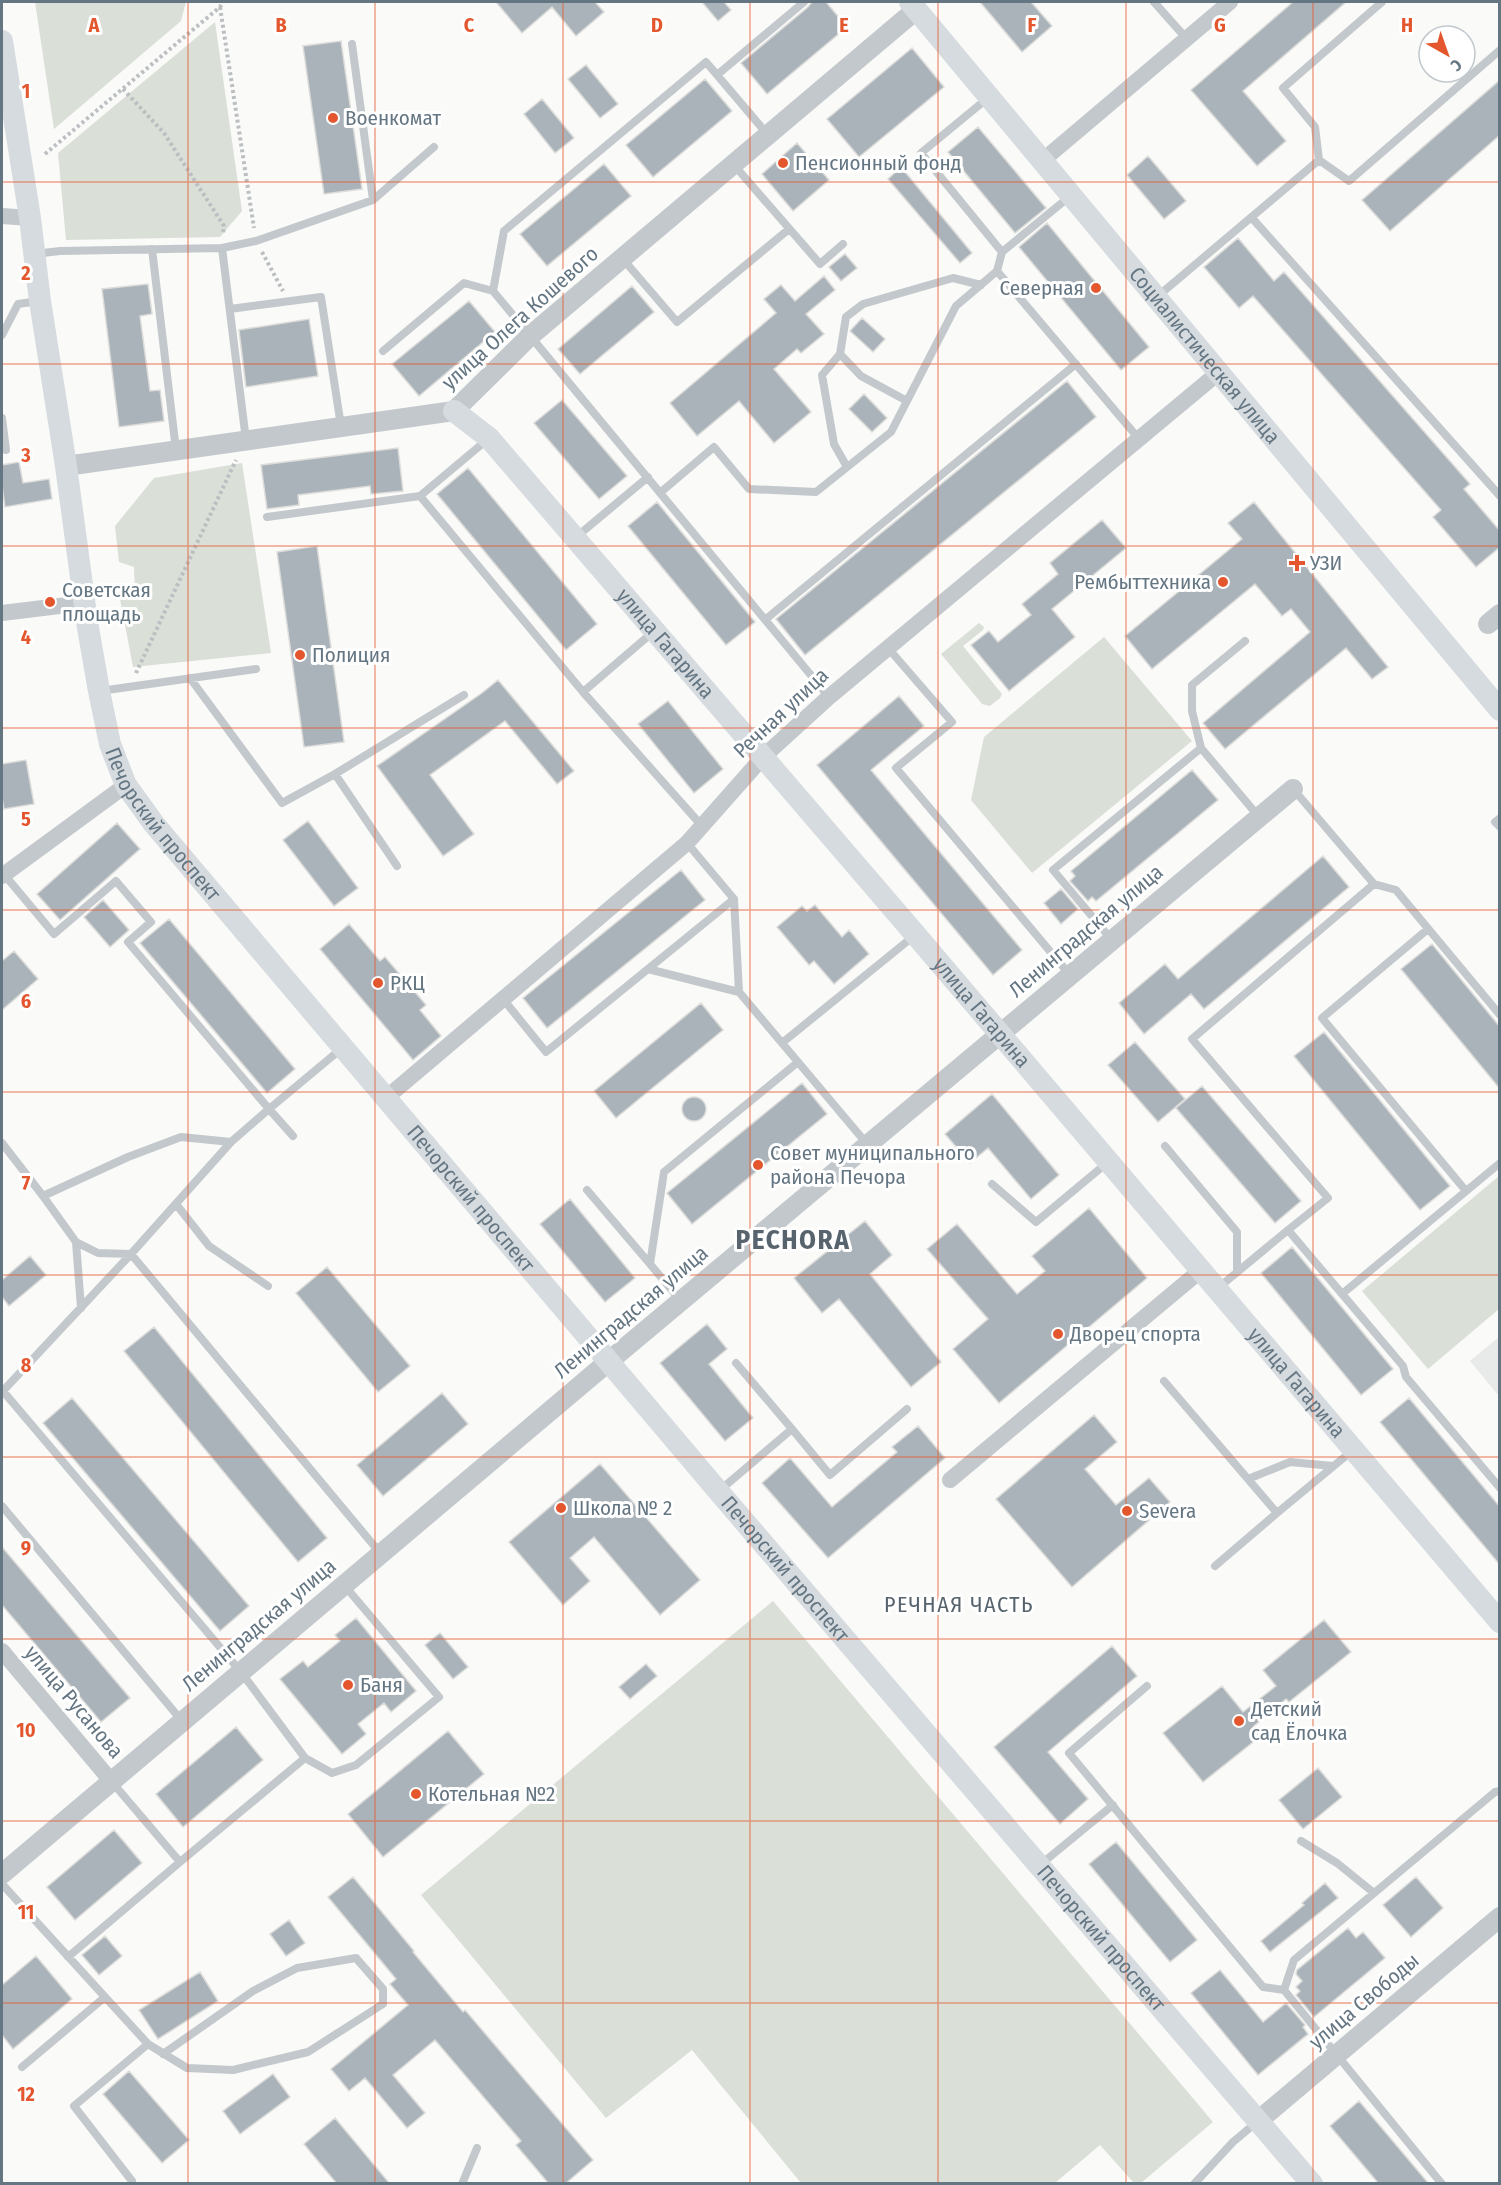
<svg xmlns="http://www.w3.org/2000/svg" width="1501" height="2185" font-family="'Fira Sans Condensed',sans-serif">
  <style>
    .built { fill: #e8e9e9 }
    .green { fill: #dadfd7 }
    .building { fill: #aab3b9; stroke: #dcdcda; stroke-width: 1.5 }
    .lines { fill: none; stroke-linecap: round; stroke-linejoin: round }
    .path { stroke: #bbbfc2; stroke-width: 4; stroke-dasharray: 3 3; stroke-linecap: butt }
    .service { stroke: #c3c8cc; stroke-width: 8 }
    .minor { stroke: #c3c8cc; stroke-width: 16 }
    .tertiary { stroke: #c3c8cc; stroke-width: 20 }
    .secondary { stroke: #d6dbdf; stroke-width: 22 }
    .grid { fill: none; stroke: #e4572e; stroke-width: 1.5; stroke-opacity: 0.55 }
    .poi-dot { fill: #e4572e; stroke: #fff; stroke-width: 2 }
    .labels { text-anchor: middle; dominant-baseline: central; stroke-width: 6; stroke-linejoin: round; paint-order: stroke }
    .poi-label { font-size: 21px; fill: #657683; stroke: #fff; text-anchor: start }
    .street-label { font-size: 21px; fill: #657683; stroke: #fff }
    .neighbourhood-label { font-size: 22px; letter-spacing: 1.5px; fill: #57646e; stroke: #fff }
    .district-label { font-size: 27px; font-weight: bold; letter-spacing: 1.5px; fill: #57646e; stroke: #fff }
    .grid-label { font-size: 20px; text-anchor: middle; font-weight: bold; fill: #e4572e; stroke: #fff; stroke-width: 6; stroke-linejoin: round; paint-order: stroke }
  </style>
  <rect width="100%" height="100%" fill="#fafaf8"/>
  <!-- built -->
  <path class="built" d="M1499,1337V1396L1470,1361Z"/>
  <!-- green -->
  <path class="green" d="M35,2H186L181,21L54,129Z
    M215,22L242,211L220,237L66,240L58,153Z
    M242,463L271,653L133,667L120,599L135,593L134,567L119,562L115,526L154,478Z
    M979,623L984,627L983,630L963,646L1002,694L1000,698L990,706L982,704L941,654Z
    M1104,637L1192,741L1032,873L971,800L984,737Z
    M1499,1176V1309L1428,1369L1362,1291Z
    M773,1601L1213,2122L1141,2183H1134L1100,2145L1055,2183H801L692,2050L606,2118L421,1895Z"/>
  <!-- building -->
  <path class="building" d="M496,2H595L604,12L576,36L552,7L522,33Z
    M702,2H724L731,10L718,21Z
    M812,2H826L847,27L767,94L741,63L808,7Z
    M980,2H1031L1052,26L1022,52Z
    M1293,2H1346L1243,91L1286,141L1257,166L1191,90Z
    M341,41L362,189L324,194L303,46Z
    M912,48L944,87L859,157L827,119Z
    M586,65L618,104L600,118L568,79Z
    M705,79L732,111L653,177L626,145Z
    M1500,80V135L1390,231L1362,200Z
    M542,99L574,138L555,153L524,114Z
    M978,127L1046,208L1015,233L948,152Z
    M797,143L829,180L793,211L762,174Z
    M1148,156L1186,201L1164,219L1127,175Z
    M604,164L631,196L547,266L520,234Z
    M901,167L972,253L960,263L888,179Z
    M1047,223L1149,347L1121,370L1019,247Z
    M1238,238L1274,281L1284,272L1470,484L1464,489L1500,531V547L1476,567L1433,517L1441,510L1253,296L1239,308L1204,267Z
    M845,254L857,268L841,281L829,267Z
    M824,276L835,290L806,314L824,334L801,353L797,349L774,369L811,412L774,443L739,401L697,436L670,403L776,313L764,299L781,285L795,301Z
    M148,284L152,314L140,316L150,391L160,390L164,421L119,427L102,289Z
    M632,286L654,312L580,374L558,349Z
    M469,301L495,332L419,396L392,364Z
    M862,318L885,339L873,352L850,331Z
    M309,319L318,376L246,387L239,330Z
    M1067,381L1096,417L805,655L776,619Z
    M864,394L887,418L872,432L849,409Z
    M562,400L627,476L599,499L534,423Z
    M398,448L403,491L371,494L370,486L298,495L299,505L267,509L261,465Z
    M19,462L23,483L49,479L52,499L5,507L2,485V465Z
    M468,468L597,624L566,650L437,494Z
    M657,502L755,622L726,645L628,526Z
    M1254,502L1388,667L1372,679L1346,648L1225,749L1203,723L1310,632L1291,609L1282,616L1255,584L1152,669L1125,636L1242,539L1228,523Z
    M1102,520L1126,548L1052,609L1075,637L1009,691L971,645L989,631L998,642L1031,615L1022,604L1058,574L1050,563Z
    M317,546L344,742L304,747L277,552Z
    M498,680L574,771L557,784L505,721L430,775L474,834L443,856L377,766L482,693Z
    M899,696L924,726L871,770L1022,950L993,975L817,765Z
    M668,701L723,769L694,793L638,724Z
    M26,760L34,804L4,809L2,798V764Z
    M1192,770L1218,800L1096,901L1092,897L1088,901L1070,881L1075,876L1071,871Z
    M308,821L358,888L334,906L283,840Z
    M117,823L140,849L60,920L37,894Z
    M1323,856L1349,887L1204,1009L1191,994L1144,1034L1119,1003L1165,964L1178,979Z
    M681,870L705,900L547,1028L523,998Z
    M1061,889L1078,909L1061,924L1044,903Z
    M103,900L129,930L110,947L84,917Z
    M815,905L842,937L849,930L869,954L834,984L814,961L809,965L777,927L802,906L807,911Z
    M169,919L295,1069L267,1093L140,943Z
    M349,924L380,961L385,957L426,1005L420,1010L441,1036L413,1060L320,949Z
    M1432,944L1500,1027V1089L1401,969Z
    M14,951L38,979L2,1010V961Z
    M701,1003L723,1030L616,1118L594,1091Z
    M1324,1032L1450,1186L1420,1210L1294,1056Z
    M1135,1042L1185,1099L1158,1122L1108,1065Z
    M802,1083L827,1114L692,1224L667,1193Z
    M1202,1086L1301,1201L1275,1223L1176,1108Z
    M992,1094L1059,1175L1031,1199L988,1148L970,1163L945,1134Z
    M682 1109a12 12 0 1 1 24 0a12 12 0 1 1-24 0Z
    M570,1199L635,1278L605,1302L540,1224Z
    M1089,1208L1147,1278L999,1403L953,1349L988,1319L927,1249L957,1224L1017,1294L1045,1271L1032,1256Z
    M865,1221L892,1255L870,1274L941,1362L911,1387L839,1299L822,1313L794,1278Z
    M1292,1247L1393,1369L1361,1395L1261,1273Z
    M30,1256L46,1275L9,1306L2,1297V1280Z
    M327,1267L410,1366L378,1392L296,1293Z
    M707,1324L727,1349L709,1364L753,1418L725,1441L660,1363Z
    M154,1327L327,1538L298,1562L124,1351Z
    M442,1393L468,1424L383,1496L357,1465Z
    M72,1398L249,1606L220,1631L43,1423Z
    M1409,1398L1500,1507V1565L1380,1422Z
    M1094,1415L1117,1442L1085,1469L1116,1505L1149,1478L1170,1502L1072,1587L996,1499Z
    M918,1426L945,1458L828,1558L762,1483L790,1458L832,1507L897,1452L892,1447Z
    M600,1464L700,1580L660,1615L594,1537L570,1558L590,1581L563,1605L509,1542Z
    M2,1547L130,1698L101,1722L2,1605Z
    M356,1618L416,1691L391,1712L384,1703L358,1724L366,1734L342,1754L280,1679L303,1661L308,1667L340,1641L335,1635Z
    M1324,1620L1351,1652L1289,1702L1286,1699L1254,1726L1262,1735L1203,1782L1163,1733L1222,1686L1243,1712L1276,1686L1263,1670Z
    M440,1633L468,1667L453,1679L425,1645Z
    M1112,1646L1137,1676L1048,1752L1088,1799L1060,1824L994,1747Z
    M646,1664L657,1676L630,1699L619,1687Z
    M236,1727L263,1760L183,1827L156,1794Z
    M448,1731L484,1774L383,1857L348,1814Z
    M1318,1768L1342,1797L1303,1829L1279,1800Z
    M114,1830L142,1863L75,1920L47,1887Z
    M1116,1842L1197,1940L1170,1962L1089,1864Z
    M353,1877L414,1951L413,1952L463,2012L465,2010L593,2160L565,2184H549L516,2145L521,2141L435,2040L393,2075L425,2113L407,2128L365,2078L349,2091L331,2069L408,2005L390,1984L396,1979L328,1897Z
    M1416,1877L1443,1908L1411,1937L1383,1905Z
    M1325,1883L1338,1898L1270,1952L1261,1941L1304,1905L1302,1903Z
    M289,1920L305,1943L286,1956L270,1934Z
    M1348,1928L1356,1938L1363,1932L1385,1958L1314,2017L1296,1995L1300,1991L1296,1987L1302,1981L1296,1974L1297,1970Z
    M105,1936L122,1956L99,1975L82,1955Z
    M36,1956L72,1999L13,2049L2,2035V1985Z
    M1220,1970L1263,2022L1286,2003L1305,2025L1303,2027L1308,2034L1258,2075L1191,1993Z
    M200,1972L218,2001L158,2039L139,2010Z
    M129,2071L189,2140L162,2163L103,2094Z
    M273,2074L290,2097L240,2134L223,2111Z
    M1359,2101L1429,2184H1379L1330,2126Z
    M335,2118L390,2184H337L304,2144Z"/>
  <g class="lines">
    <!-- path -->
    <path class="path" d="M220,7L254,228
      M123,89L164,133L224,226L223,234
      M45,154L220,7L223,2
      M262,252L283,291
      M136,673L236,460"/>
    <!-- service -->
    <path class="service" d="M1154,2L1186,38
      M717,75L804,2
      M989,97L921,153L1002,252
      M1319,160L1315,127L1283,88L1382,2
      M734,165L820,264L843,244
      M1069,197L1002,252L997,271L1139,439
      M373,200L434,147
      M1252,218L1500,496
      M222,248L256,241L373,200L352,44
      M152,249L176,450
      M34,254L60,251L222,248L246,440
      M622,258L677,322L789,229
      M493,291L504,231L706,62L768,135
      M1158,296L1319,160L1349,181L1500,50
      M230,309L321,297L341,426
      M2,335L18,304L39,301
      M383,351L464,283L493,291L829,697
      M840,354L822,375L834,444L847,467
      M907,401L861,376L840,354L846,317L863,304L953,278L981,285
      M2,418L6,450
      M488,439L420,496L583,692L702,826
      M661,492L714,447L749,489L816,492L891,432L956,306L997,271
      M267,517L420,496
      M575,538L648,477
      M766,619L1076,364
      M1245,641L1192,685V711L1201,748L1259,817
      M888,648L952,722L896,768L1070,975
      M190,678L282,803L335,774L397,866
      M100,691L256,669
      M583,692L653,632
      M335,774L464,695
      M1500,818L1495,822L1500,827
      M687,843L734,899L739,992L798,1062
      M3,873L54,934L116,881L151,922L128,942L269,1109L341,1049
      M1374,884L1396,890L1500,1015
      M1428,929L1322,1018L1466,1191
      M1112,940L1053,870L1201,748
      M648,969L739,992
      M503,999L546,1052L734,899
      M782,1043L915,935
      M2,1143L43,1196L128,1157L181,1137L231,1142L269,1109L293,1136
      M1165,1146L1237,1232V1272
      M992,1184L1036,1222L1108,1162
      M587,1190L650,1264
      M43,1196L76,1242L81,1308
      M176,1204L209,1246L268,1286
      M1288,1230L1328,1198L1192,1039L1374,884L1294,790
      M76,1242L98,1253L131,1254L381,1554
      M1218,1288L1288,1230L1403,1366L1406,1377L1500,1488
      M1342,1294L1500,1163
      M681,1301L650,1264L664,1172L798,1062L867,1144
      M736,1363L792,1429
      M1164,1381L1277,1513L1353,1450
      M3,1391L241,1672L305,1758L180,1862L112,1782
      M2,1392L131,1254L231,1142
      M1248,1479L1290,1462L1333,1466
      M719,1491L792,1429L830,1475L907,1409
      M2,1506L182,1721
      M1215,1566L1277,1513
      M1147,1686L1069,1753L1263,1987L1284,1990
      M305,1758L332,1773L356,1765L439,1697L344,1585
      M1301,1841L1337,1863L1374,1893
      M1040,1865L1113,1805
      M2,1884L105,1997L22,2067
      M68,1957L180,1862
      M105,1997L148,2044L74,2106L132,2181
      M148,2044L187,2068L233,2070L308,2052L383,2004V1989L356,1958L297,1968L253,1991L163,2054
      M462,2184L477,2148
      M1194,2184L1233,2142L1258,2121
      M1442,2184L1284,1990L1294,1960L1495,1792L1500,1791"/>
    <!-- minor -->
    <path class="minor" d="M1042,161L1230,2
      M2,216L30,218
      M2,613L84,603
      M2,876L126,785
      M386,1098L687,843L763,757L829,697L1218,373
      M950,1480L1201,1270
      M2,1651L112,1782"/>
    <!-- tertiary -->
    <path class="tertiary" d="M66,466L454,411L530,336L917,9
      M1488,624L1500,614
      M2,1874L608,1362L1293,789
      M1258,2121L1500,1917"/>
    <!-- secondary -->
    <g class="secondary">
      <path id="s1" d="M910,2L1500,710"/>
      <path id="s2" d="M2,41L30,218L40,301L66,466L87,622L99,691L110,744L120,770L126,785L154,824L719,1492L1312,2184"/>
      <path id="s3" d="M454,411L489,438L915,934L1500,1622"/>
    </g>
  </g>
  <!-- grid -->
  <path class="grid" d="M188,2V2184M375,2V2184M563,2V2184M750,2V2184M938,2V2184M1126,2V2184M1313,2V2184M2,182H1500M2,364H1500M2,546H1500M2,728H1500M2,910H1500M2,1092H1500M2,1275H1500M2,1457H1500M2,1639H1500M2,1821H1500M2,2003H1500"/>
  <!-- markers -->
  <g class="poi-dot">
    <circle cx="333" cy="118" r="6"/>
    <circle cx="783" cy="163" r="6"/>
    <circle cx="1096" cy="288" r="6"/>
    <path d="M1294 554h6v6h6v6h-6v6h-6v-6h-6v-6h6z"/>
    <circle cx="1223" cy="582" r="6"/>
    <circle cx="50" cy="602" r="6"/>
    <circle cx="300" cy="655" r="6"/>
    <circle cx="378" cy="983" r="6"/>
    <circle cx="758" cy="1165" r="6"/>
    <circle cx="1058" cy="1334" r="6"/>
    <circle cx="561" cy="1508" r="6"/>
    <circle cx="1127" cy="1511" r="6"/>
    <circle cx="348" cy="1685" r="6"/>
    <circle cx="1239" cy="1721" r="6"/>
    <circle cx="416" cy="1794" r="6"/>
  </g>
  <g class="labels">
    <!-- poi labels -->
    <g class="poi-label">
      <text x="345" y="118">Военкомат</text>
      <text x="795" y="163">Пенсионный фонд</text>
      <text x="1084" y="288" text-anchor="end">Северная</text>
      <text x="1310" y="563">УЗИ</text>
      <text x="1211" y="582" text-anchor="end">Рембыттехника</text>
      <text x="62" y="590">Советская<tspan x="62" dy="24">площадь</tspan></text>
      <text x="312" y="655">Полиция</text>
      <text x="390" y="983">РКЦ</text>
      <text x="770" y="1153">Совет муниципального<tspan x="770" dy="24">района Печора</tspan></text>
      <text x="1070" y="1334">Дворец спорта</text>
      <text x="573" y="1508">Школа № 2</text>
      <text x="1139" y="1511">Severa</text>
      <text x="360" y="1685">Баня</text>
      <text x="1251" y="1709">Детский<tspan x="1251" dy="24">сад Ёлочка</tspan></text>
      <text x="428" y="1794">Котельная №2</text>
    </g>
    <!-- street labels -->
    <g class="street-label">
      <text transform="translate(520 318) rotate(-42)">улица Олега Кошевого</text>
      <text stroke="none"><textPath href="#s1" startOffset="460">Социалистическая улица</textPath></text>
      <text stroke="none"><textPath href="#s3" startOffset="315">улица Гагарина</textPath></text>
      <text transform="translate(781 713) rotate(-43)">Речная улица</text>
      <text stroke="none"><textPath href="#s2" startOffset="808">Печорский проспект</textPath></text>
      <text transform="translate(1086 931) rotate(-40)">Ленинградская улица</text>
      <text stroke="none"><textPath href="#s3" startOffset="801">улица Гагарина</textPath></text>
      <text stroke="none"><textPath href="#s2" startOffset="1294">Печорский проспект</textPath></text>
      <text transform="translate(631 1312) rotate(-40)">Ленинградская улица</text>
      <text stroke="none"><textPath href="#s3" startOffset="1287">улица Гагарина</textPath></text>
      <text stroke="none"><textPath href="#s2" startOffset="1780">Печорский проспект</textPath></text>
      <text transform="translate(259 1625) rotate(-40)">Ленинградская улица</text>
      <text transform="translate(74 1702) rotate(50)">улица Русанова</text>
      <text stroke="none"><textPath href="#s2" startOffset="2266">Печорский проспект</textPath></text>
      <text transform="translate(1364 2001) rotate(-40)">улица Свободы</text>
    </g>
    <!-- neighbourhood labels -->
    <g class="neighbourhood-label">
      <text x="959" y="1604">РЕЧНАЯ ЧАСТЬ</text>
    </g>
    <!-- district labels -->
    <g class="district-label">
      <text x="793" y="1240">PECHORA</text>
    </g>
  </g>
  <g class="grid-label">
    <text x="94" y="32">A</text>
    <text x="281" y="32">B</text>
    <text x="469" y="32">C</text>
    <text x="657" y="32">D</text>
    <text x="844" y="32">E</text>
    <text x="1032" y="32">F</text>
    <text x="1220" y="32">G</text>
    <text x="1407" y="32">H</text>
    <text x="26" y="98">1</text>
    <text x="26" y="280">2</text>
    <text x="26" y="462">3</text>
    <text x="26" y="644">4</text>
    <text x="26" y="826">5</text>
    <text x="26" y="1008">6</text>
    <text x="26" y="1190">7</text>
    <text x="26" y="1372">8</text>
    <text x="26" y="1555">9</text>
    <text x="26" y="1737">10</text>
    <text x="26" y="1919">11</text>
    <text x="26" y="2101">12</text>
  </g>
  <!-- border -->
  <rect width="1501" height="2185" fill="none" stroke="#657683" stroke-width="6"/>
  <!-- north arrow -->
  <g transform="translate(1447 54) rotate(140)"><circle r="28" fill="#ffffff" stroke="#c1c8cd" stroke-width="1.5"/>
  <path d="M0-4.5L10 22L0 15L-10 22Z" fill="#e4572e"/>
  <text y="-9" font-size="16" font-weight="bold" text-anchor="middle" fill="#657683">С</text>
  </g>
</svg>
